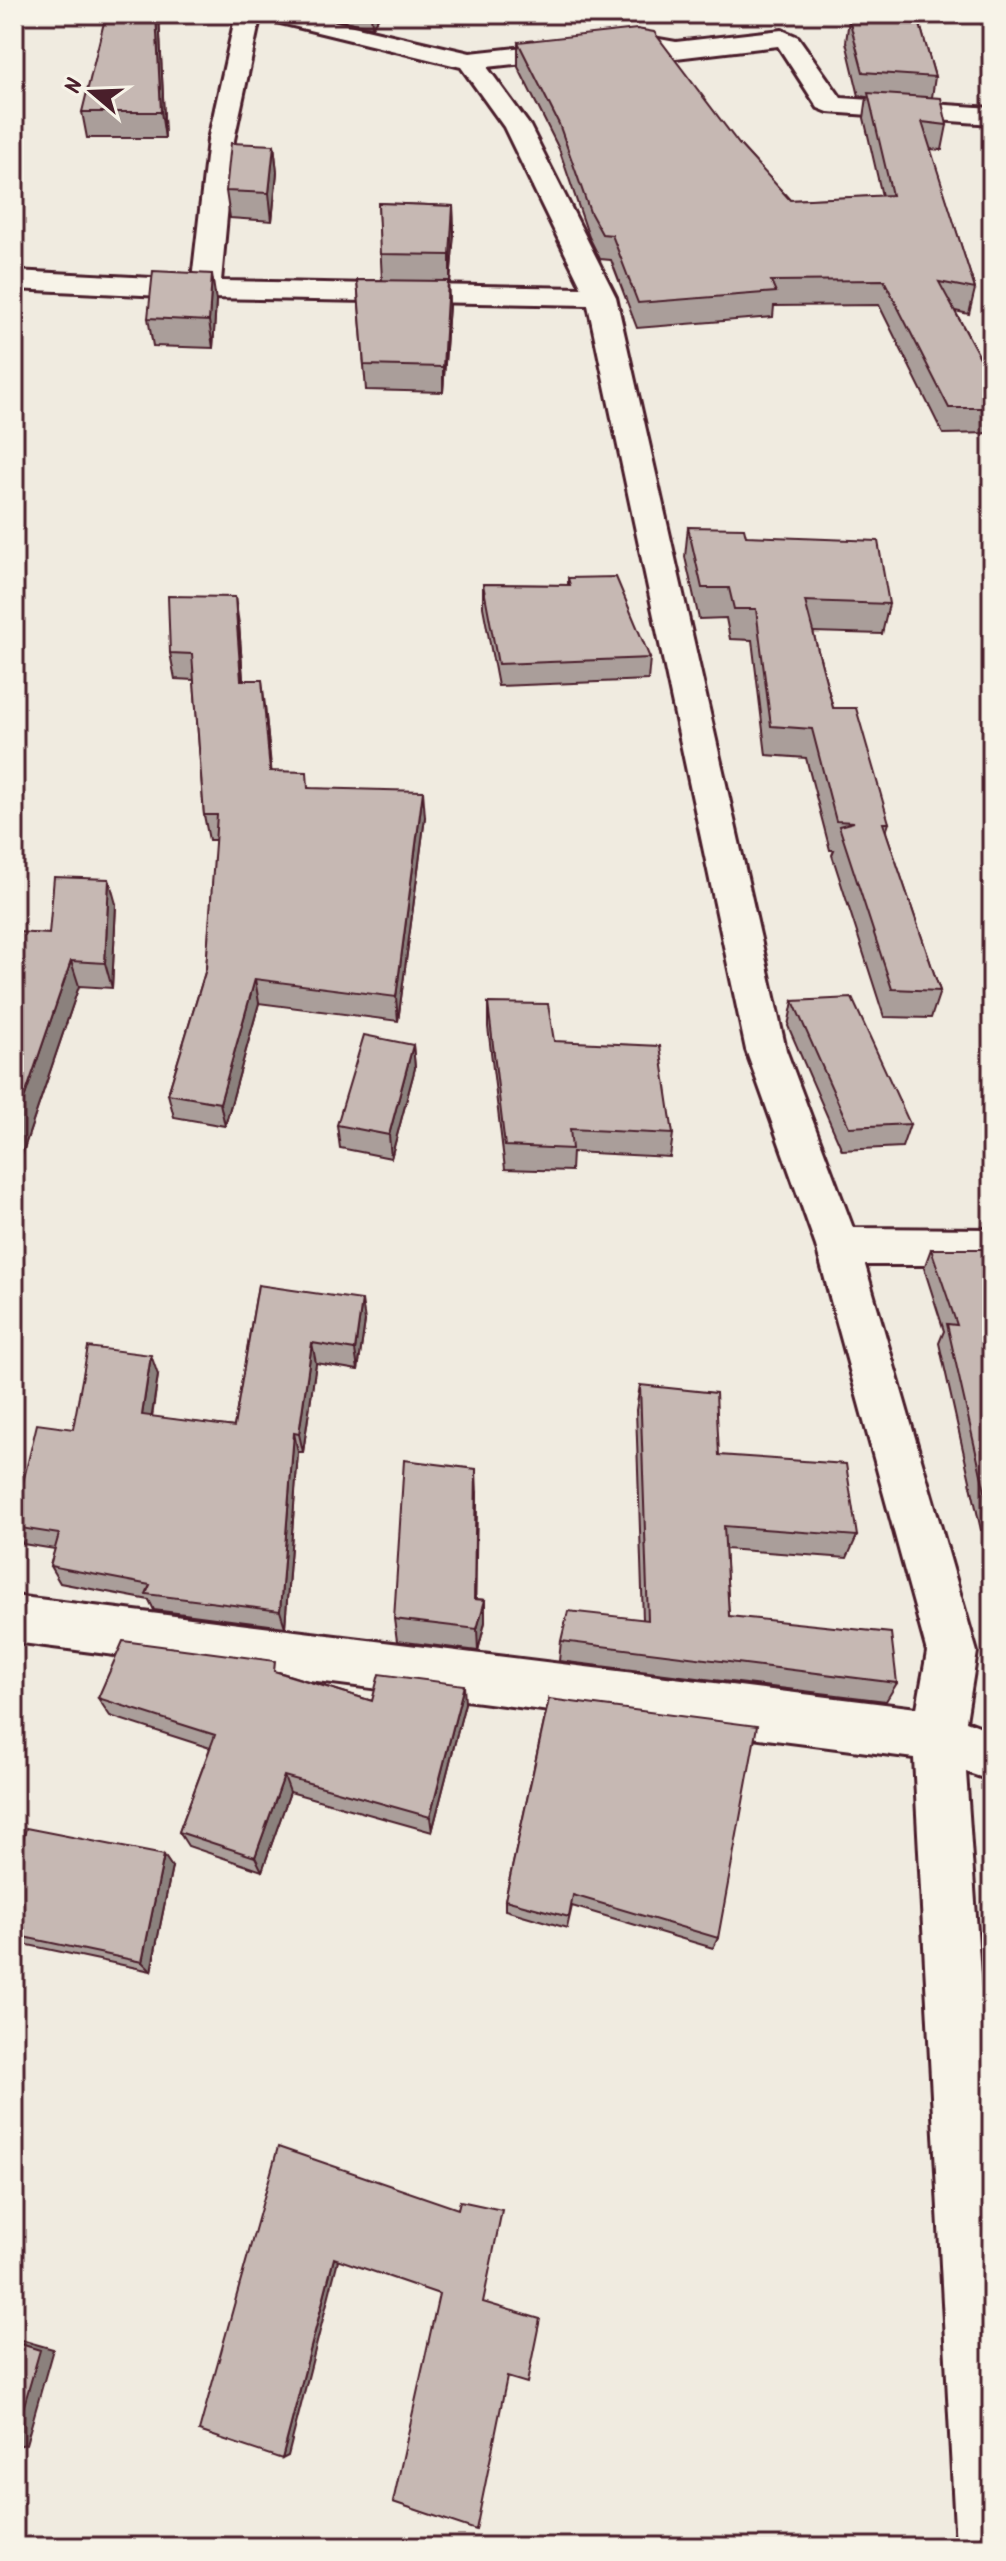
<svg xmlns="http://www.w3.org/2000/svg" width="1006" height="2561" font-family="Kalam,sans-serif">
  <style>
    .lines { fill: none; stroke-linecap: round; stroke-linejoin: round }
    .minor-casing { stroke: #4a1f2b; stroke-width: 6 }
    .minor { fill: #f7f3e8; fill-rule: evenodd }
    .wall { fill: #aa9e9a; stroke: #4a1f2b; stroke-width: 2 }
    .shaded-wall { fill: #8b817d; stroke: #4a1f2b; stroke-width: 2 }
    .building { fill: #c6b8b3; stroke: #4a1f2b; stroke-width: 2 }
  </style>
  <rect width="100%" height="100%" fill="#f0ebe0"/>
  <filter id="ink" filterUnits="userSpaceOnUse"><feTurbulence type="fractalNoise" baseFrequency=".0125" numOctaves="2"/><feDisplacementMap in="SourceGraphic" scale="16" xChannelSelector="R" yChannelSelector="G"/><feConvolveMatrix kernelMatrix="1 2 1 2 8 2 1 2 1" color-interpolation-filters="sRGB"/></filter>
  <g filter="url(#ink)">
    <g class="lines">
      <defs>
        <path id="minor" d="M236,14H301L470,53L636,35L676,42L782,30L798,37L841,98L992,108V124L828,112L818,108L778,46L676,58L636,51L487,67L530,126L616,297L786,1050L853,1228L992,1229V1265H865L977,1652L966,1721L992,1731V1781L966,1772L992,2149V2547H956L914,1758L14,1642V1596L917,1708L927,1652L816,1246L746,1050L588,305L206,298L14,289V271L192,280L208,140ZM260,18L461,67L504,127L582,288L221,281L234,140Z"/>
      </defs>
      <!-- minor casing -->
      <use href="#minor" class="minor-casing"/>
      <!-- minor -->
      <use href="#minor" class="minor"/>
    </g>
    <!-- wall -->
    <path class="wall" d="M159,14L165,138H87L82,112Z
      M322,14H381L372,27L323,16Z
      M862,14H917L935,77L932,97L947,125L942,150L930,149L975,289L969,314L955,311L992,380V433L943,434L879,305L774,306L773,317L637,328L611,260L600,259L589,237L559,149L518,67V42L739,144L790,200L882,196L864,118L867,97L859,96L846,42L849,19L861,15Z
      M274,145L277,172L272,221L230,218L226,191Z
      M378,203L453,206L454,233L450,282H448L449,305L443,392L366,390L357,280H382Z
      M216,301L213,348L153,346L148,318Z
      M688,527L746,536L889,604L882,634L813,632L833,708L889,823L886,832L940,991L931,1018L884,1017L832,855L834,850H830L806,758L766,755L752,640L730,639L726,618L699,619L685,557Z
      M568,578L650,658L648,680L498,686L483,607V584L568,585Z
      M239,624L243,680L265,706L271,771L309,788L425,817L398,1021L259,1003L225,1126L174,1117L168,1094L206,969L216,840H209L204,815L194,680L175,679L170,653Z
      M116,904L112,988L79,986L20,1160L14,1158V932L49,934Z
      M793,1001L910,1124L902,1147L842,1150L788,1026Z
      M488,1003L554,1041L673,1134L670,1157L572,1152L571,1171L505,1169L488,1027Z
      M413,1045L415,1068L391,1158L340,1148L337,1125Z
      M931,1249L992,1267V1531L981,1530L939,1343L944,1331L924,1268Z
      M258,1285L365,1321L358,1370L316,1363L303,1452H298L285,1627L154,1610L149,1600L60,1583L50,1566L55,1549L23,1544L14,1530V1520L73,1429L158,1375L152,1417L234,1427Z
      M640,1385L719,1455L857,1536L847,1558L725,1549L729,1616L897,1683L886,1701L559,1661L561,1641L643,1620L636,1410Z
      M477,1494L475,1599L485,1600V1622L478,1651L397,1641L394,1619Z
      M279,1672L372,1701L465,1703L432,1832L290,1792L262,1871L188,1846L179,1832L210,1748L110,1716L98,1698Z
      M549,1699L718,1938L713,1948L572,1906L567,1928L505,1910V1900Z
      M172,1867L151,1971L14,1942V1876Z"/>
    <!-- shaded-wall -->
    <path class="shaded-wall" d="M156,14H159L165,138L161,112Z
      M371,14H381L372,27Z
      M274,145L277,172L272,221L269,193Z
      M453,206L454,233L450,282V255Z
      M212,274L216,301L213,348L209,321Z
      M448,281L449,305L443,392V367Z
      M235,597L239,624L245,706L241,680Z
      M262,680L265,706L274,796L270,771Z
      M423,791L425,817L398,1021L396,997Z
      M109,879L116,904L112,988L105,963Z
      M71,961L79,986L20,1160L14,1144V1128Z
      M255,979L259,1003L225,1126L220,1103Z
      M413,1045L415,1068L391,1158L389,1135Z
      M362,1300L365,1321L358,1370L355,1350Z
      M312,1343L316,1363L303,1452L299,1434Z
      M151,1355L158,1375L149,1434L142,1415Z
      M294,1433L298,1452L285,1627L280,1611Z
      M476,1469L477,1494L475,1621L474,1599Z
      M485,1600V1622L478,1651L477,1629Z
      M464,1685L465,1703L432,1832L430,1817Z
      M284,1776L290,1792L262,1871L255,1857Z
      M164,1855L172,1867L151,1971L142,1962Z
      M334,2258L338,2260L288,2456L282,2459Z
      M14,2338L53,2349L26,2444L14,2447Z"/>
    <!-- building -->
    <path class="building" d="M106,14H156L161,112H82Z
      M863,14H917L935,77L863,72L849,19Z
      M637,29L654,32L739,144L790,200L892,195L868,93L941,98L947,125L922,122L975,289L939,282L992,380V408H949L884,280L771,281L776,292L638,303L612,235L602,234L590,212L559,124L518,42Z
      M231,143L274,145L269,193L226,191Z
      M378,203L453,206L450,255L380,254Z
      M153,271L212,274L209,321L148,318Z
      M357,280L448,281L443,367L364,365Z
      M688,527L744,528L746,536L878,541L889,604L805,601L833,708H856L889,823H883L940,991L892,989L839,826L854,822L836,821L812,729L771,726L756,609H734L729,588H702Z
      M616,577L650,658L498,664L483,584L570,585L568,578Z
      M168,596L235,597L241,680H262L270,771L307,772L308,788L423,791L396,997L255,979L220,1103L168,1094L206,969L217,815H204L192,654L170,653Z
      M54,877L109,879L105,963L71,961L14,1128V932L49,934Z
      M852,998L910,1124L849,1127L793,1001Z
      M488,1003L548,1004L554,1041L660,1046L673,1134L570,1129L572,1149L505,1146Z
      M364,1035L413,1045L389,1135L337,1125Z
      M931,1249H986L992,1267V1514H990L947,1324L957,1325Z
      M258,1285L362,1300L355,1350L312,1343L299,1434L294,1433L280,1611L146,1594L150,1585L50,1566L59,1534L14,1527V1520L37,1424L73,1429L88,1347L151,1355L142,1415L234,1427Z
      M640,1385L716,1393L719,1455L846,1464L857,1536L724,1526L729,1616L891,1633L897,1683L561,1641L568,1611L648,1620Z
      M404,1460L476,1469L474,1599L485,1600L477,1629L394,1619Z
      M123,1641L275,1661L274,1671L372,1701L379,1674L464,1685L430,1817L284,1776L255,1857L179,1832L215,1735L98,1698Z
      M549,1699L757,1726L718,1938L573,1895L569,1917L505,1900Z
      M26,1828L164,1855L142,1962L14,1935V1876Z
      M278,2147L458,2209L460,2201L502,2210L483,2302L540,2319L527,2383L507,2377L476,2530L393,2502L439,2294L334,2258L282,2459L199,2431Z
      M14,2342L40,2350L14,2440Z"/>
  </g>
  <!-- margin -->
  <rect width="1006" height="2561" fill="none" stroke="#f7f3e8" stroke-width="48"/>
  <rect x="24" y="24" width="958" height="2513" fill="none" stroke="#4a1f2b" stroke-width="3" filter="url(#ink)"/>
  <!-- north arrow -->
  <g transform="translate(92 92) rotate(289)" stroke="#f7f3e8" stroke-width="6" paint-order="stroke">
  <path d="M0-6L14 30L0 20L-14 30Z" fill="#4a1f2b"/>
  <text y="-12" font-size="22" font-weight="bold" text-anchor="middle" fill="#4a1f2b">N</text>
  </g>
</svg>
